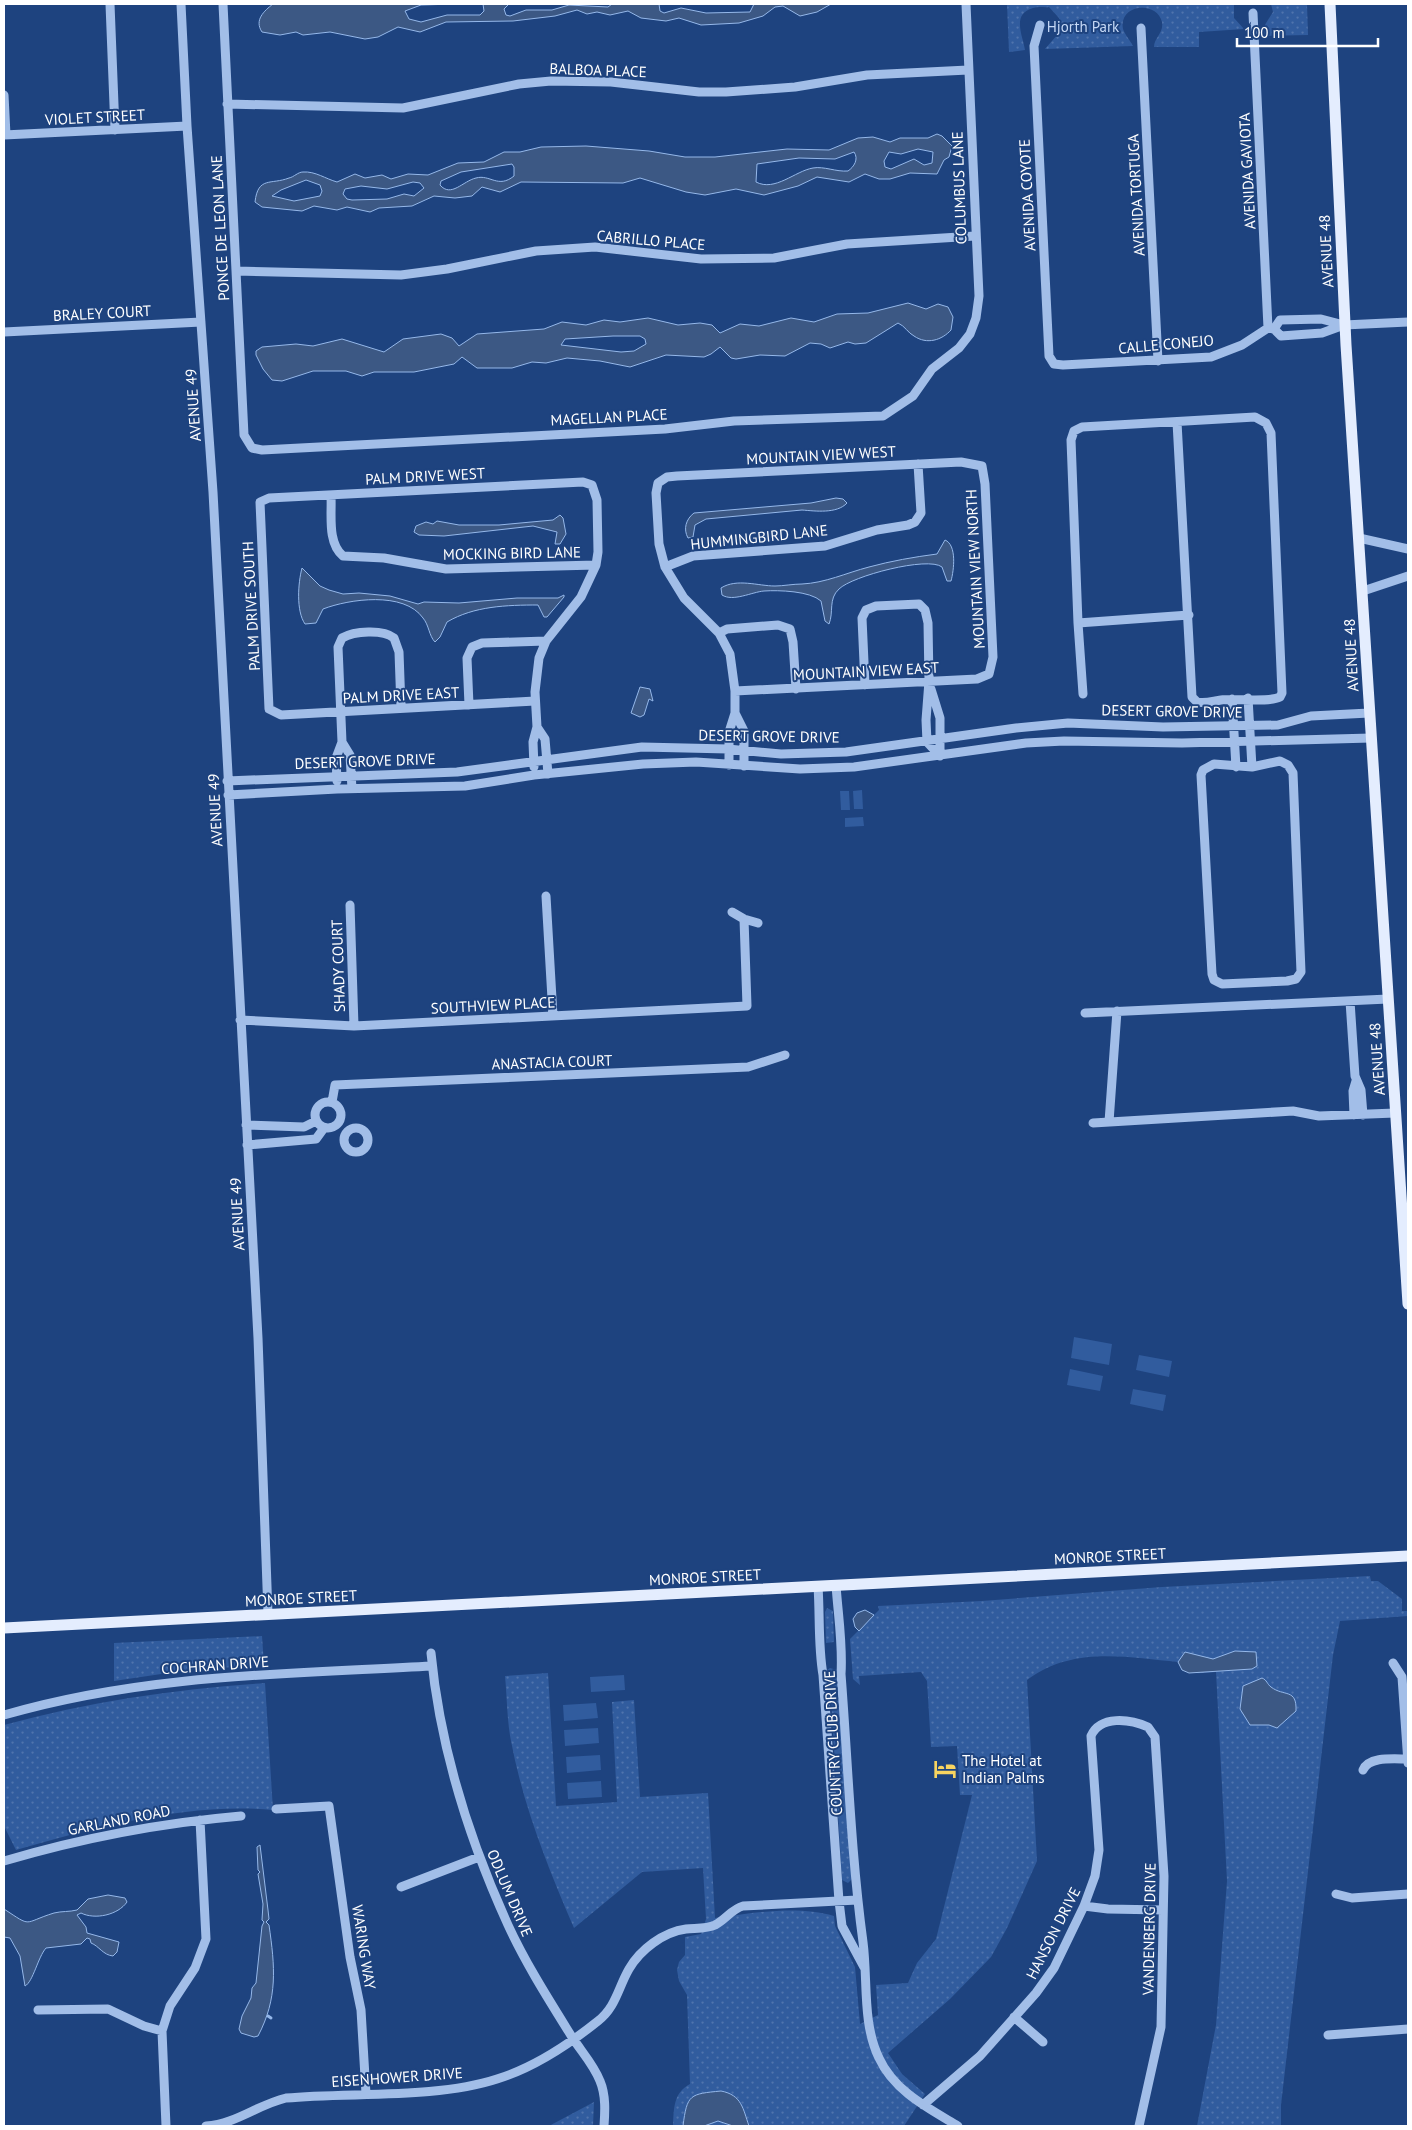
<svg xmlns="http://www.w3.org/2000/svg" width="1412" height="2130" font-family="'PT Sans',sans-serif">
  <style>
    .grass { fill: url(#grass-dots) }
    .pitch { fill: #315c9e }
    .water { fill: #3c5884; stroke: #95b8ea; fill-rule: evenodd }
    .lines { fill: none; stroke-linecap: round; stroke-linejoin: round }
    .stream { stroke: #95b8ea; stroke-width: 3 }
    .minor { stroke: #a2bee8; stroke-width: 9 }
    .major { stroke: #e4edfe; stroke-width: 11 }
    .labels { text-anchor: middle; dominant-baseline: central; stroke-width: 4; stroke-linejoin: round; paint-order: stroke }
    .park-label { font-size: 15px; fill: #c6d9f6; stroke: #1e437f }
    .street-label { font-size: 15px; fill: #fff; stroke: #1e437f }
    .poi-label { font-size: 15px; fill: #fff; stroke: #1e437f; text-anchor: start }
  </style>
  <defs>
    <pattern id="grass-dots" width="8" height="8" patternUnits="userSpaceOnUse" patternTransform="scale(1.25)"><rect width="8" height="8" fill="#315c9e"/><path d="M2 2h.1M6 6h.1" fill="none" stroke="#5074ad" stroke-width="1.8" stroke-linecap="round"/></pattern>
  </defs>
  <rect width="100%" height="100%" fill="#1e437f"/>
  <!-- grass -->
  <path class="grass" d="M1007,4H1234V18L1244,29L1199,32V47H1154C1154,38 1164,33 1162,22C1157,0 1118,4 1123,29C1125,35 1130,40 1133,46L1045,49L1058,34L1059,18L1049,7C1045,8 1039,6 1033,8C1011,14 1023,36 1025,50L1009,52Z
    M1271,4H1307L1308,35L1264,36L1263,28L1273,12Z
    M1370,1576L1371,1581H1378L1402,1599V1611H1408V1616L1340,1621L1333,1655L1281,2105V2126H1197L1216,2025L1227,1881L1216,1672C1200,1673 1186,1677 1178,1662C1126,1657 1072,1646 1027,1680L1037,1861L1007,1928L991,1957L950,1999L888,2053L902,2074L925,2094L904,2126H673C674,2109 673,2093 690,2084L687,1995L679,1981L677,1970L679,1962L685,1955V1937L701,1934L706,1919L703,1868L642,1872L574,1928C548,1868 523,1805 511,1741C507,1720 507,1697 505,1676L548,1673L556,1806L617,1802L612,1702L634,1700L640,1797L708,1793L715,1918C753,1913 797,1905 834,1916L835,1926L855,1967L860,2024L878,2015L876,1985L908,1983L917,1963L936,1939L972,1795H960L957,1746L931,1747L927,1681L921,1672L859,1676L860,1685L853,1679L850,1639L879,1610L878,1606L982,1601L1162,1587Z
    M827,1608L833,1611L834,1642L826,1643L825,1612Z
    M262,1636L264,1665L188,1670L114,1681V1643Z
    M830,1668L837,1670L838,1686L834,1689L828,1686L827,1670Z
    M265,1683L273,1810C190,1802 96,1827 16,1850L4,1826V1725C90,1701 177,1689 265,1683Z
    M831,1699L839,1701L852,1879L848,1883L842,1880Z
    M594,2102L593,2126H549Z"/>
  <!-- pitch -->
  <path class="pitch" d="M862,790L863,809H854L853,791Z
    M840,791H849L850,810H841Z
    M863,817L864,826L845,827V818Z
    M1074,1337L1112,1344L1109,1365L1071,1358Z
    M1139,1355L1172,1361L1169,1377L1136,1370Z
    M1070,1369L1103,1376L1100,1391L1067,1385Z
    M1133,1389L1166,1395L1163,1411L1130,1404Z
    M624,1675L625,1690L591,1692L590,1677Z
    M596,1703L598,1718L564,1721L563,1705Z
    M598,1728L599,1743L565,1746L564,1730Z
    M600,1755L601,1770L567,1773L566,1757Z
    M601,1781L602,1797L568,1799L567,1783Z"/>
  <!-- water -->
  <path class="water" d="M273,4H455L421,5L405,11L409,19L421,22L447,15H480L484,11L483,4H509L504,9L506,15L510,16L526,10H552L569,5L608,7L612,4H659L660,11L664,13L681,8L706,13L750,12L754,4H831L817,12L800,16L783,6L775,7L763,16L739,23L701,25L679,18L666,21L641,18L628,11L610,15L597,12L587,14L577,10L555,16L513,21L446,22L420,32L398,27L378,37L365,39L330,32L303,35L296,32L280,35L262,32C254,20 264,11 273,4Z
    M937,134L942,136L952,146L949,157L944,160L937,174L910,173L890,179H879L865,174L849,182L817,177L798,186L764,195L736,189L705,195L686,192L640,178L623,183L521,182L500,192L482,187L472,196L455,198L434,196L412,206L379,208L370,212L347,207L337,210L314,206L302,211L262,207L255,202C258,176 271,185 289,178C294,177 298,172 303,172C315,171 326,179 337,182L355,174L365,178L382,175L391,179L408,174L428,175L458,163L484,162L504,152H520L541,147L586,146L649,151L685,157H715L787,149L829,150L858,138L873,137L890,142L900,138H928ZM918,149L933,152L932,163L924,165L914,159L891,169L885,167L884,161L889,152L901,154ZM854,152C859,159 854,167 848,171C836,172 824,166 813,168C795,171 775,192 756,182L757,164L799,158L835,159ZM512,164L514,167V176C498,189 490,174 476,178C463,181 451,198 440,185L441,181L461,172ZM306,180L320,185L322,191L320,196L294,201L272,196L281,190ZM413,182L420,183L424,188L414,196L404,194L387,199L352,200L347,199L343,194L345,189L361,186L387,189Z
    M908,303L926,309L938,304L948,307L953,317L951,330C942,340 927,345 914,336C908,333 905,326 898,323L866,343L855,344L848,342L830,348L821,344L810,343L785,356L760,355L736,359L731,358L720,347L711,354L704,357L666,355L630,367L600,361L567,358L546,363L532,362L512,368H477L462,357L454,364L414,372H374L362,376L346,371H313L282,381L272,380L263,369L256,355V351L262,347L296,344L313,346L342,339L384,352L403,339L441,334L452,338L459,346L477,334L544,329L562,322L586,325L604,320L620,322L648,318L678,325L700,323L712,325L720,333L740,324L759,326L791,318L814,322L837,314L868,313ZM613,336H640L645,339L646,344L634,351L621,352L561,345L565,339Z
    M836,498L843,499L847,503C837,514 815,511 802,510L706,519L695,525L693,537L688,538C683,529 686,519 694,513L811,503Z
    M560,515L563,518L566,534L560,544H555L557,532L533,526L444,536L419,535L414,532L416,526L426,522L433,524L437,521L459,525H499L553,520Z
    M945,540C957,545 954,570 951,581H947L942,567C928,556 852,576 839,589C828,599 834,612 829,624L825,621L821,601C810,591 779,590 764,591C752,592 733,602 722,595L721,588C737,578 758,586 775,586C783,586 793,584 802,584C825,583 846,573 869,567C891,561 914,557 937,554Z
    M302,568L320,586L329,590L343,594L359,593L390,596L418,604L424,602L459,603L517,598H558L564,595V597L547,617H544L538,605C507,605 474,606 447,622L440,637L435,642C429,636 429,625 423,618C404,591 349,599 323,609L316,623L305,624C296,611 298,583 302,568Z
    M640,687L650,689L653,701L649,699L644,715L640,717L631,713Z
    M865,1610L874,1615L859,1631L855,1627L853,1619L857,1613Z
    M1235,1651L1256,1652L1257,1666L1252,1669L1189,1673L1182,1670L1178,1662L1185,1652L1213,1659Z
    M1262,1678C1267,1680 1267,1684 1271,1687C1284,1697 1297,1688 1296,1711L1277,1728L1269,1725H1250L1240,1709L1243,1686Z
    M260,1845L268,1910L269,1919L266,1922L269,1925C275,1967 278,1998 258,2036L254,2037L241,2033L239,2029L242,2016L251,1998L252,1988L256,1983L262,1926L264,1922L262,1920L263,1904L258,1874L260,1872L258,1870L257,1847Z
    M108,1895L125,1898L127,1902C118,1915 95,1920 81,1913L77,1915L86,1927L87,1933L119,1942L117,1952L113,1956C103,1955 99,1946 91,1943L90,1939L87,1938L81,1944L46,1948C38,1957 33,1982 25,1986L20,1956L10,1938L4,1937V1909C33,1928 22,1923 54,1913C62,1911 69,1912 77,1910L88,1899Z
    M721,2091C742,2095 743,2109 749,2126H733L718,2121L704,2126H683C687,2094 690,2094 721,2091Z"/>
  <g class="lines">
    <!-- stream -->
    <path class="stream" d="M268,2016L271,2018"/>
    <!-- minor -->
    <path class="minor" d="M110,4L115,130
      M181,4L187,126L213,492L258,1338L268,1614
      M223,4L244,435L252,448L262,450L665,429L734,421L883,416L913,396L932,369L959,348L970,334L976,318L979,296L966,4
      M1253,13L1268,328
      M1040,25L1034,46L1049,356L1054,364L1063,365L1211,357L1242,345L1268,328L1274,329L1281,336L1322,333L1344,325
      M1141,28L1158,361
      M4,95L6,135
      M227,104L403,108L519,84L551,81L611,82L699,92H726L795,87L867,75L968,70
      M4,135L187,126
      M236,271L401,275L447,269L536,251L595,247L701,259L774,258L847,244L975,236
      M1274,329L1280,320L1321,319L1344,325L1408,322
      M4,332L201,322
      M331,496C332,514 327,543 343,556L384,558L446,569L596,565
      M1359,538L1408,549
      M665,567L693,556L825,546L877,530L908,525L915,522L921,513L918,464
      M1363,591L1408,576
      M1078,623L1189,615
      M719,633L727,629L778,625L790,629L793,642L796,689
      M865,685L862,618L866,610L876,606L919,604L925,610L928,623L929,681L926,720L927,742L940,756
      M931,689L940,718V756
      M1083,694L1078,623L1071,440L1074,431L1082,427L1255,417L1266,423L1271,433L1282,693L1280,697C1268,703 1236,698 1221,700C1213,701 1205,704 1197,702L1192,697L1177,422
      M1248,698L1252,767
      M1232,699L1236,767
      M469,705L467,658L472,647L482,643L546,641
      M735,713L744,731V766
      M537,727L545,739L548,774
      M342,742L350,755L352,789
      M1280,761L1288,765L1293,773L1301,972L1296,979L1287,981L1222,984L1214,980L1212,974L1201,775L1203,770L1214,764L1252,767Z
      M729,765V732L735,713V691L730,654L719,633L684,598L665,567L659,544L656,493L658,483L667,477L677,476L961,462L982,466L985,484L993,657L989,674L977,679L735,691
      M534,767L533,742L537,727L535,692L539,658L546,641L581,597L596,565L598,552L597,500L592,485L583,482L269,498L260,502L269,709L281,715L535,701
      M227,781L457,772L642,747L728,749L781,754L846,752L1016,728L1068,723L1163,727L1278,725L1311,716L1369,713
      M337,781L336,758L342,742L338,647L342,638C354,631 383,629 394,638L399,652L401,708
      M228,795L337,789L465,786L534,775L643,764L696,762L800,769L854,767L1026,743L1064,741L1182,743L1371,738
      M546,896L553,1016
      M350,905L354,1026
      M732,912L744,919L758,923
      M1350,1001L1355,1076L1361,1090L1363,1115
      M1085,1013L1388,999
      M240,1020L354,1026L747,1006L744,919
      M315 1115a13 13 0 1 1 26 0a13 13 0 1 1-26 0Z
      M332,1102L335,1085L748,1067L785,1055
      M1354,1115L1353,1091L1356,1081
      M1109,1122L1117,1011
      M1093,1123L1293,1111L1319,1116L1395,1113
      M246,1125L304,1127L316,1121
      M344 1140a12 12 0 1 1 24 0a12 12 0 1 1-24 0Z
      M247,1145L316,1139L324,1128
      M836,1585C838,1615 843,1644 841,1674C848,1764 851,1854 863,1942C868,1980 862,2023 879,2058C894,2091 928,2108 958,2126
      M818,1586C820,1616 818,1646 823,1675L839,1901L842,1926L864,1967
      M431,1653C440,1748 468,1837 508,1925C526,1964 549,2000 572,2037C581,2051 594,2065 600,2081C606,2095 605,2112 604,2126
      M1393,1663L1402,1677L1408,1763
      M4,1715C145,1674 287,1674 432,1666
      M1363,1770C1369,1756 1394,1759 1408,1759
      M276,1809L329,1806L350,1957L361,2010L366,2094
      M4,1861C82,1838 160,1823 241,1816
      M401,1887L479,1857
      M1336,1894L1352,1898L1408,1894
      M1084,1906L1108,1909L1163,1910
      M38,2010L108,2009L144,2026L162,2031
      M1014,2017L1043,2042
      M1328,2035L1408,2029
      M923,2105L980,2056L1036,1993L1054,1968L1084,1906L1095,1876L1099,1850L1091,1736C1100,1715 1130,1719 1148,1727L1155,1737L1164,1876L1161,2027L1139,2126
      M166,2126L162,2031L170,2006L195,1968L206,1939L200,1820
      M206,2126C236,2124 257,2105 286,2098C351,2092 436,2099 497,2079C533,2068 568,2045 598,2021C616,2007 618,1988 629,1969C640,1950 663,1932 686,1929C695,1928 707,1929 715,1925C726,1919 732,1909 743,1906L857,1900"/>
    <!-- major -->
    <path class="major" d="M1330,4L1346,345L1408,1304
      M4,1628L1408,1556"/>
  </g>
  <!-- icons -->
  <defs>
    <symbol id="hotel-bare" viewBox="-9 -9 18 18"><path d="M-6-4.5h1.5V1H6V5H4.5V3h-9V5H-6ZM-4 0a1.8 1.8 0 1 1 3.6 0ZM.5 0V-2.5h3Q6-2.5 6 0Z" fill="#f8d460" stroke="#1e437f" stroke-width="2.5" paint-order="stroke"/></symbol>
  </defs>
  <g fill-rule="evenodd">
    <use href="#hotel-bare" x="929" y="1753" width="32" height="32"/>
  </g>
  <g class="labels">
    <!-- park labels -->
    <g class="park-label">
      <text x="1083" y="26">Hjorth Park</text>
    </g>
    <!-- street labels -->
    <g class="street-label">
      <text transform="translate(598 70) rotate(2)">BALBOA PLACE</text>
      <text transform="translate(95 117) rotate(-3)">VIOLET STREET</text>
      <text transform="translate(1247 171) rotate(-93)">AVENIDA GAVIOTA</text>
      <text transform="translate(959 188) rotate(-92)">COLUMBUS LANE</text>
      <text transform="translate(1027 195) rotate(-93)">AVENIDA COYOTE</text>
      <text transform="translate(1136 195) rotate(-93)">AVENIDA TORTUGA</text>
      <text transform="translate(220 228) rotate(-93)">PONCE DE LEON LANE</text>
      <text transform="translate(651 240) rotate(5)">CABRILLO PLACE</text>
      <text transform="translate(1326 251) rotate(-93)">AVENUE 48</text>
      <text transform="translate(102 313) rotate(-3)">BRALEY COURT</text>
      <text transform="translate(1166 344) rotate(-5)">CALLE CONEJO</text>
      <text transform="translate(193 405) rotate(-94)">AVENUE 49</text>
      <text transform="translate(609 417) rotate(-3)">MAGELLAN PLACE</text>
      <text transform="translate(821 455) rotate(-3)">MOUNTAIN VIEW WEST</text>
      <text transform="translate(425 476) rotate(-3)">PALM DRIVE WEST</text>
      <text transform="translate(759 537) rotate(-6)">HUMMINGBIRD LANE</text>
      <text transform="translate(512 553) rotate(-1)">MOCKING BIRD LANE</text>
      <text transform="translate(975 569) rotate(-93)">MOUNTAIN VIEW NORTH</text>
      <text transform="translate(251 606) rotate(-93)">PALM DRIVE SOUTH</text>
      <text transform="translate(1351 655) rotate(-93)">AVENUE 48</text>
      <text transform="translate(866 671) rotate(-3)">MOUNTAIN VIEW EAST</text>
      <text transform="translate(401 695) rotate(-3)">PALM DRIVE EAST</text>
      <text transform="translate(1172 711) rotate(1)">DESERT GROVE DRIVE</text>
      <text transform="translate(769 736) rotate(1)">DESERT GROVE DRIVE</text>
      <text transform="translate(365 761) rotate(-2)">DESERT GROVE DRIVE</text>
      <text transform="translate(215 810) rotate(-93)">AVENUE 49</text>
      <text transform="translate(338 966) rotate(-92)">SHADY COURT</text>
      <text transform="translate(493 1005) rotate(-3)">SOUTHVIEW PLACE</text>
      <text transform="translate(1377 1059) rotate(-94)">AVENUE 48</text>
      <text transform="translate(552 1062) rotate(-2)">ANASTACIA COURT</text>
      <text transform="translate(237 1214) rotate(-93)">AVENUE 49</text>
      <text transform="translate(1110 1556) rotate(-3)">MONROE STREET</text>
      <text transform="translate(705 1577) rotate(-3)">MONROE STREET</text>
      <text transform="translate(301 1598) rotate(-3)">MONROE STREET</text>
      <text transform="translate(215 1665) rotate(-4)">COCHRAN DRIVE</text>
      <text transform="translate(833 1743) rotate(-93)">COUNTRY CLUB DRIVE</text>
      <text transform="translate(119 1820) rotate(-11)">GARLAND ROAD</text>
      <text transform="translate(510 1893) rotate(67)">ODLUM DRIVE</text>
      <text transform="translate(1149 1929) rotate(-89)">VANDENBERG DRIVE</text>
      <text transform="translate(1053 1933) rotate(-63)">HANSON DRIVE</text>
      <text transform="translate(364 1947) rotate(81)">WARING WAY</text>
      <text transform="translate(397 2077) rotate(-4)">EISENHOWER DRIVE</text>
    </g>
    <!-- poi labels -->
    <g class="poi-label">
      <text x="962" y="1760">The Hotel at<tspan x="962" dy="17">Indian Palms</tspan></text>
    </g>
  </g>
  <!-- border -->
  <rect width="1412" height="2130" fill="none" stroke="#ffffff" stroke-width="10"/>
  <!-- scale -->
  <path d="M1237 38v8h141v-8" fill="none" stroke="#ffffff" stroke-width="2.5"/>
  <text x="1244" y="38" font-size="15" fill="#ffffff" stroke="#1e437f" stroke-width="4" paint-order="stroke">100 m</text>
</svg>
